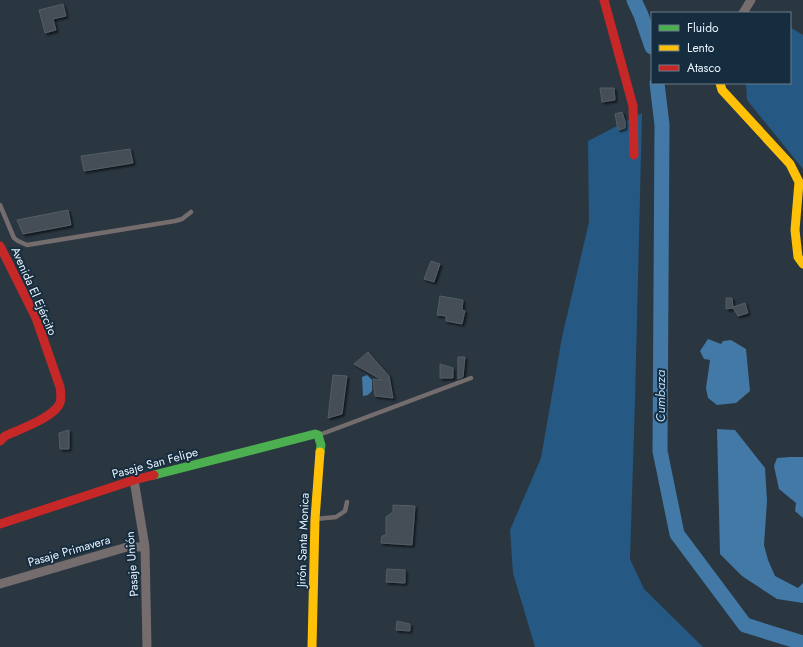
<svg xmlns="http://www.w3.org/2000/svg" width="803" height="647" font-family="Jost,sans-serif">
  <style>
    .green { fill: #255983 }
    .water { fill: #4279a7 }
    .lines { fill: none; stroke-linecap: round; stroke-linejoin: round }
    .river { stroke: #4279a7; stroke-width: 15 }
    .building { fill: #444e56; stroke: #535d66; filter: url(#shadow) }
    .lane { stroke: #756c6e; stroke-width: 4.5 }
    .street { stroke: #756c6e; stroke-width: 9 }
    .fast { stroke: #4caf50; stroke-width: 9 }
    .slow { stroke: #ffc107; stroke-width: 9 }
    .jam { stroke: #c62828; stroke-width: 9 }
    .labels { text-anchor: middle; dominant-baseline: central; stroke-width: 4; stroke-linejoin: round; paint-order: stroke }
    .street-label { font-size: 12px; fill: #e9f4fe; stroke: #162d3f }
    .water-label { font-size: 13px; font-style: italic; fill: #bcdcf8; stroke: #162d3f }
  </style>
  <defs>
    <filter id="shadow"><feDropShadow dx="2" dy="2" stdDeviation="1" flood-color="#0009"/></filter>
  </defs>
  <rect width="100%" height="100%" fill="#2a3640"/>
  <!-- green -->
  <path class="green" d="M790,27L803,35V169L747,100L746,83H790Z
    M642,113L635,401L630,559L644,589L703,647H535L513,573L510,530L541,458L562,337L589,222L588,141Z"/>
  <!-- water -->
  <path class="water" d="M708,339L721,344L723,341L731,340L746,349L750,391L736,403L717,405L708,398L706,388L710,360L704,359L700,351Z
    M367,375L372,380V391L368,395L363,396L362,377Z
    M717,429L735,430L765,468L767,501L764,545L768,560L775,576L798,588L803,583V603L777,599L742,576L720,554Z
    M790,457H803V518L795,511L796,503L779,489L774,466L777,458Z"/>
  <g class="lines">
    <!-- river -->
    <path class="river" d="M634,0L641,15L652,47
      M657,83L662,125L660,451L677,534L745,625L803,643"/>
  </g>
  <!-- building -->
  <path class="building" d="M63,4L66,16L53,19L56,30L45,33L39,10Z
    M600,88H614L615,100L602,102Z
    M622,112L625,121V128L618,130L615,114Z
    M130,149L133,163L84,171L81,156Z
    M68,210L71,225L23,234L17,220Z
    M431,261L440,264L434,282L424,279Z
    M440,296L463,300L462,310L465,311L462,324L446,321V316L437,315Z
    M726,298H732L733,307L745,303L748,313L738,316L733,308L726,309Z
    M368,352L389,376L393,398L375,396L373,379L382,380L354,364Z
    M458,357H465L463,377L458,379Z
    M440,364L453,368V378H440Z
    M333,375L347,376L342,414L328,418Z
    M69,430V449H60L59,433Z
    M393,505L415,506L412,545L381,543L382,536L386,535V517L393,512Z
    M387,569L405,570V583L386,582Z
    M397,621L410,624V631L396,630Z"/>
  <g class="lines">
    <!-- lane -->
    <path class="lane" d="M0,205L14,238L18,241L27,245L175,221L182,219L191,212
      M319,435L471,378
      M316,519L336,517L345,511L347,502"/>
    <!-- street -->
    <path class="street" d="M743,13L751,0
      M134,480L145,547L147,647
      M0,584L127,547H145"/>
    <!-- fast -->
    <path class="fast" d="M154,475L315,434L318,435L321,445L320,452"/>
    <!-- slow -->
    <path class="slow" d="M720,83L722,90L790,164L799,182L795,230L798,257L803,264
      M312,647L315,519L320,452"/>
    <!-- jam -->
    <path class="jam" d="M604,0L633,106L634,155
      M0,246L36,318L60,387C61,393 62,400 59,405C50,419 20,429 5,436L0,441
      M0,524L134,480L154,475"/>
  </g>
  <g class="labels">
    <!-- street labels -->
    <g class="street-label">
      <text transform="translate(34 291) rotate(66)">Avenida El Ejército</text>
      <text transform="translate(155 463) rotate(-15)">Pasaje San Felipe</text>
      <text transform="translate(303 540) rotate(-88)">Jirón Santa Monica</text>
      <text transform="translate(69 551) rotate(-16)">Pasaje Primavera</text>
      <text transform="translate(132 564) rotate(-94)">Pasaje Unión</text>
    </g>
    <!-- water labels -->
    <g class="water-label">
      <text transform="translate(660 396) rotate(-90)">Cumbaza</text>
    </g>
  </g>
  <!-- legend -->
  <rect x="651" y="12" width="140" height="72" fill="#162d3f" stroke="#6a7d8b"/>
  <rect x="659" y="25" width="20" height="6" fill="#4caf50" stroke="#6a7d8b"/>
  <text x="687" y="32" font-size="12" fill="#e9f4fe">Fluido</text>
  <rect x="659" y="45" width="20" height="6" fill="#ffc107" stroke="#6a7d8b"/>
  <text x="687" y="52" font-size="12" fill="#e9f4fe">Lento</text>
  <rect x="659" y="65" width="20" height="6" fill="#c62828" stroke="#6a7d8b"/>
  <text x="687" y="72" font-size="12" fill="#e9f4fe">Atasco</text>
</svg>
